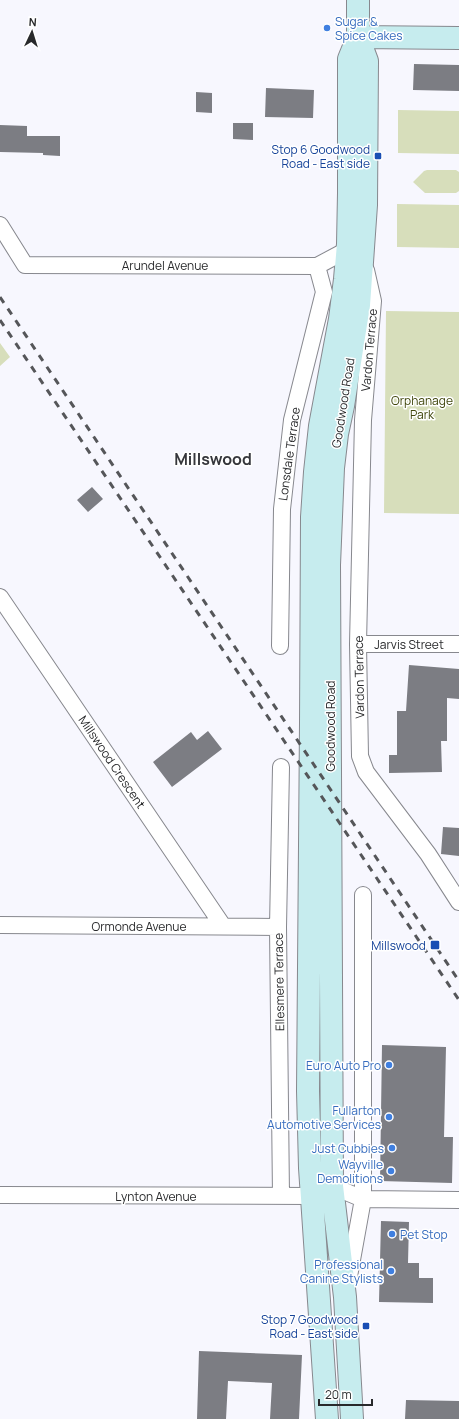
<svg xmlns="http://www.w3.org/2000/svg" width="459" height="1419" font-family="Manrope,sans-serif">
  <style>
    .green { fill: #d7debb }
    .building { fill: #7c7d83 }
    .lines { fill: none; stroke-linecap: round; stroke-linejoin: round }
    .street-casing { stroke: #87888e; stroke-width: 18 }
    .secondary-casing { stroke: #87888e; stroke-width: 24 }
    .street { stroke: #fff; stroke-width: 16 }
    .secondary { stroke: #c6ecee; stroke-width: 22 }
    .rail { stroke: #555659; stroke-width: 3; stroke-dasharray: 7 7; stroke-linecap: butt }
    .shop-dot { fill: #3f7fe0; stroke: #fff; stroke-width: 1.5 }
    .transit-dot { fill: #1a4fb4; stroke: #fff; stroke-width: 1.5 }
    .labels { text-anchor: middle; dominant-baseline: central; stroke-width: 3; stroke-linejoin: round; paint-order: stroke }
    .shop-label { font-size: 12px; fill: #366cbe; stroke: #fff; text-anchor: end }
    .transit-label { font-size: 12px; fill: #164399; stroke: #fff; text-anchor: end }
    .street-label { font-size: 12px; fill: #28292b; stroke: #fff }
    .park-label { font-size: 12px; fill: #41470d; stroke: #fff }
    .district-label { font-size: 16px; font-weight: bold; fill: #36373c; stroke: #fff }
  </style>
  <rect width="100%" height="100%" fill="#f7f7fe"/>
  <!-- green -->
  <path class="green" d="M398,110L459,111V154L398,153Z
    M427,170H456L459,172V191L456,193H425L413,182L424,171Z
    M397,204L459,205V248L397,247Z
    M386,311L459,312V514L384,513Z
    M0,343L10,357L0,366Z"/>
  <!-- building -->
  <path class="building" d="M414,64L459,65V91L413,90Z
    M266,88L314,90L313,118L265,117Z
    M196,92L212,93V113L196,112Z
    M233,123H253V140L233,139Z
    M0,125L27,126V136H60V156L43,155V153L0,152Z
    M92,487L103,499L88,512L77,500Z
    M409,665L459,669V699L447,698V741H441L442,772L389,773V755H397V711H406Z
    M208,731L222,749L172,787L153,762L191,732L197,740Z
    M443,827L459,828V856L441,854Z
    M382,1045L446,1047L444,1137H453L452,1183L380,1181Z
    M381,1221L409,1222L408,1263H419V1278H433V1303L379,1302Z
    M199,1351L302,1355L299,1419H270L272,1383L228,1381L226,1419H197Z
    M406,1400L459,1401V1419H405Z"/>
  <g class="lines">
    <defs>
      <path id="street" d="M0,225L25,265L317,266L347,250
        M366,270L373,301L363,420L358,644L360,756L366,772L428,854L459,902
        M0,597L223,926
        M358,644H459
        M280,646L282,509L292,420L324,292L317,266
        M281,767L278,927L281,1196
        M0,925L278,927
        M332,1186L363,1199L459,1200
        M0,1195L312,1196
        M348,1282L363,1199V895"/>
      <path id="secondary" d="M358,37L459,38
        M327,1419L310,1168L308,1091L311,723L312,517L315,472L320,426L340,319L345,279L348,244L349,193V59L358,37V0
        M352,1419L345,1297L332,1186L329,565L333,468L337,434L343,406L359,305L366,205L367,61L358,37"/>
    </defs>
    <!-- street casing -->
    <use href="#street" class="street-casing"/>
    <!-- secondary casing -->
    <use href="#secondary" class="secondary-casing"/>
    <!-- street -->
    <use href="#street" class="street"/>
    <!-- secondary -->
    <use href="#secondary" class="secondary"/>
    <!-- rail -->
    <path class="rail" d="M0,297L459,981
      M0,320L459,1000"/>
  </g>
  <!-- markers -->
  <g class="shop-dot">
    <circle cx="327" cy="28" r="4"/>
    <circle cx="389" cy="1065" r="4"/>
    <circle cx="389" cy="1117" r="4"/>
    <circle cx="392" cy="1148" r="4"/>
    <circle cx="391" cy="1171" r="4"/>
    <circle cx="392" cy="1234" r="4"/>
    <circle cx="391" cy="1271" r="4"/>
  </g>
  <g class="transit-dot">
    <rect x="374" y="152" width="8" height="8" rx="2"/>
    <rect x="430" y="940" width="10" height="10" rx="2"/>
    <rect x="362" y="1322" width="8" height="8" rx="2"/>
  </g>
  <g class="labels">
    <!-- shop labels -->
    <g class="shop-label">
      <text x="335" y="21" text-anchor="start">Sugar &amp;<tspan x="335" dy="14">Spice Cakes</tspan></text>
      <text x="381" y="1065">Euro Auto Pro</text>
      <text x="381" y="1110">Fullarton<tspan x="381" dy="14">Automotive Services</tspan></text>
      <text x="384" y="1148">Just Cubbies</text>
      <text x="383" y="1164">Wayville<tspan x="383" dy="14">Demolitions</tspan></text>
      <text x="400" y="1234" text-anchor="start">Pet Stop</text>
      <text x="383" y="1264">Professional<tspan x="383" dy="14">Canine Stylists</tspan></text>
    </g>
    <!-- transit labels -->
    <g class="transit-label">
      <text x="370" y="149">Stop 6 Goodwood<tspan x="370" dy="14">Road - East side</tspan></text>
      <text x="426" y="945">Millswood</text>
      <text x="358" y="1319">Stop 7 Goodwood<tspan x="358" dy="14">Road - East side</tspan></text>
    </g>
    <!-- street labels -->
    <g class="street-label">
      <text x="165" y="265">Arundel Avenue</text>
      <text transform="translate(369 350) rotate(-85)">Vardon Terrace</text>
      <text transform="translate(343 403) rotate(-81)">Goodwood Road</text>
      <text transform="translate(289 454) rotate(-82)">Lonsdale Terrace</text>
      <text x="409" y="644">Jarvis Street</text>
      <text transform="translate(359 677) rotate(-91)">Vardon Terrace</text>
      <text transform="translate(330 726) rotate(-90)">Goodwood Road</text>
      <text transform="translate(112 762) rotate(56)">Millswood Crescent</text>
      <text x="139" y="926">Ormonde Avenue</text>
      <text transform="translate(279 982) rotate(-91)">Ellesmere Terrace</text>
      <text x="156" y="1196">Lynton Avenue</text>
    </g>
    <!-- park labels -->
    <g class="park-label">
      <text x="422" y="400">Orphanage<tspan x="422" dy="14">Park</tspan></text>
    </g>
    <!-- district labels -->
    <g class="district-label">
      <text x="213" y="459">Millswood</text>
    </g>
  </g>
  <!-- north arrow -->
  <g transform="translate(32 32) rotate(4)" stroke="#ffffff" stroke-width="3" paint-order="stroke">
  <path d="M0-3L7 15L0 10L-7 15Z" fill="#28292b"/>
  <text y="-6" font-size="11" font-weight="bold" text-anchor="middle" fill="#28292b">N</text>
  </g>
  <!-- scale -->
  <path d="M319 1399v6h53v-6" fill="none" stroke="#28292b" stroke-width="2"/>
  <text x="325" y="1399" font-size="12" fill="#28292b" stroke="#ffffff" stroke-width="3" paint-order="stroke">20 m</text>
</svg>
